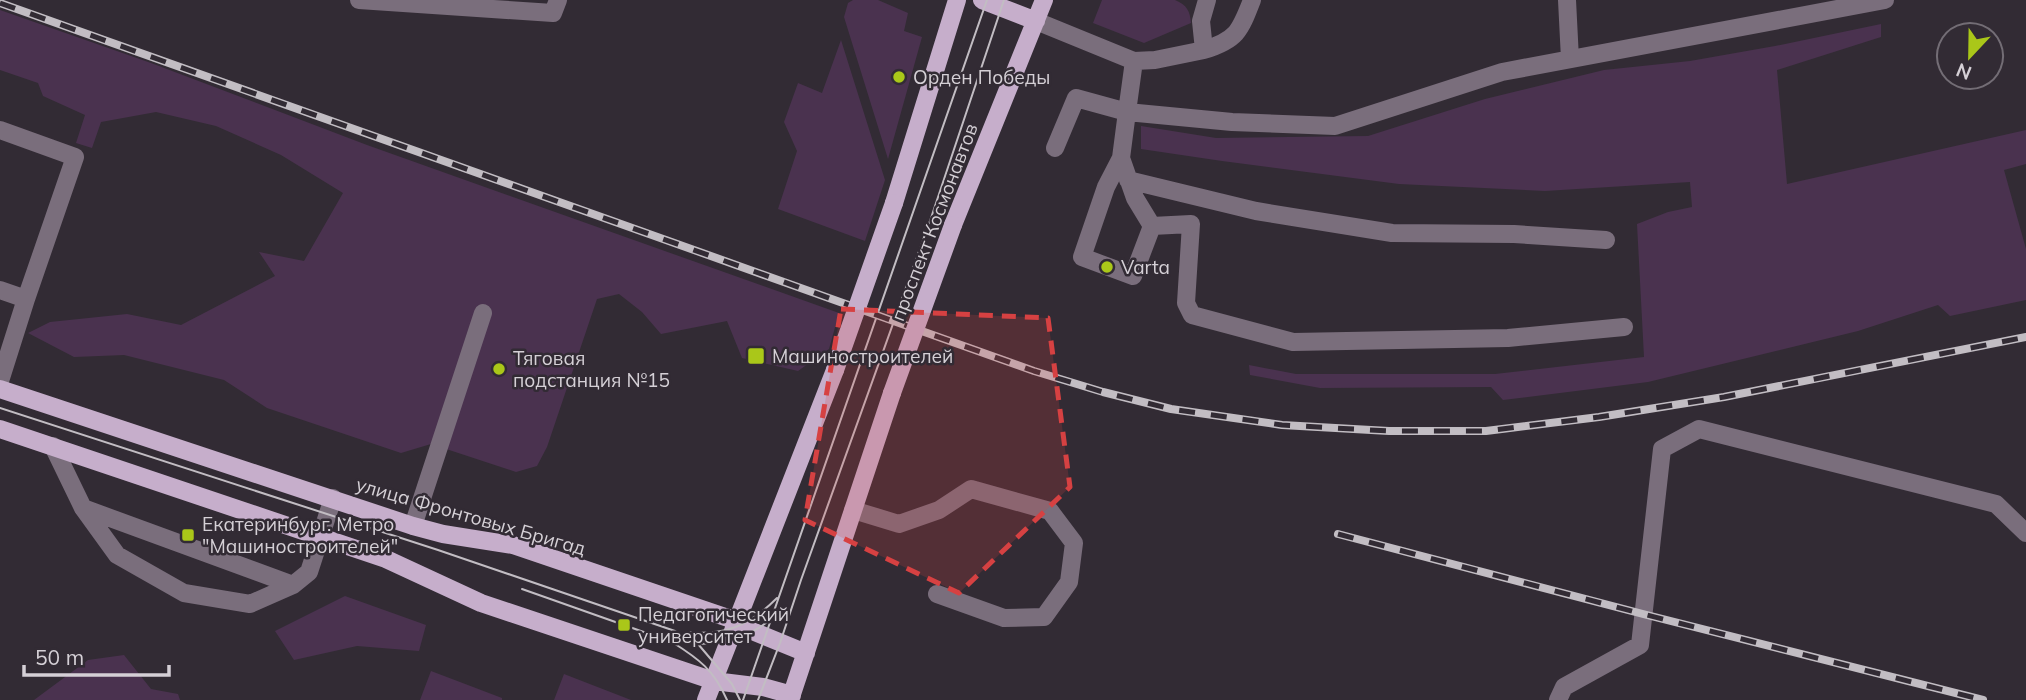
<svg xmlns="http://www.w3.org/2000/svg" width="2026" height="700" font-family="Mulish,sans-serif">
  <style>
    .green { fill: #4a324f }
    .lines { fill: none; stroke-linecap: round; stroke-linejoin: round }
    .minor { stroke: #7a6e7c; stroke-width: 18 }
    .major { stroke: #c6aecb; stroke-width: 18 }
    .tram { stroke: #c2bdc3; stroke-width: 2 }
    .rail-casing { stroke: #c2bdc3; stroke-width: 8 }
    .rail { stroke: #322b34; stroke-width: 5; stroke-dasharray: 16; stroke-linecap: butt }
    .major-bridge { stroke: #c6aecb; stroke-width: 18 }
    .marked { fill: #d64142; fill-opacity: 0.2; stroke: #d64142; stroke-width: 5; stroke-dasharray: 14 9; stroke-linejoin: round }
    .poi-dot { fill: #aac719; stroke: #322b34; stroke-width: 2.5 }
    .labels { text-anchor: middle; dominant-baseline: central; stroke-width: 5; stroke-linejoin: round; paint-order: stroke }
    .poi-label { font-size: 19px; fill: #d5d0d6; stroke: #322b34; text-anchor: start }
    .street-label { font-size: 19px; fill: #d5d0d6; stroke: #322b34 }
  </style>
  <rect width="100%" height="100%" fill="#322b34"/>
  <!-- green -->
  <path class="green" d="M853,0H878L908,13L904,31L922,37L888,159L844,17L848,3Z
    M1102,0H1175C1187,5 1190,11 1191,23L1144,43L1093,23Z
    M0,10L151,63L367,145L839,313L829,349L798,371L742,358L727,321L661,334L642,312L619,294L597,299L547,447L537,466L516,472L431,444L401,453L267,408L224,380L124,355L74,357L28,333L50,322L127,314L181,325L275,276L259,252L304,261L343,193L281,155L216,126L156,112L101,122L92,148L76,143L85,115L43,96L38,83L0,70Z
    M1881,24V37L1777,70L1787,184L2026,130V164L2004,170L2026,249V300L1950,316L1938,305L1858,331L1648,382L1503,400L1491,387L1320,388L1250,375L1249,365L1296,374H1495L1644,357L1637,224L1668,212L1692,207L1690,182L1545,191L1399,184L1222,161L1141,149V126L1216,138L1368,136L1485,99L1604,70L1690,61L1775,46Z
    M841,40L885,180L865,241L778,209L797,151L784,122L798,83L822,93Z
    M345,596L426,625L419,651L357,646L294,660L275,631Z
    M124,655L151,689L178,694L180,700H34L88,660Z
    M431,671L502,698V700H420Z
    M564,674L631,700H554Z"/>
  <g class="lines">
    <!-- minor -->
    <path class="minor" d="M359,0L553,13L558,0
      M1567,0L1570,59
      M1036,21L1134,61L1127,112L1232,122L1335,126L1502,72L1885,0
      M1204,50C1237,40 1240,31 1252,0
      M1134,61L1155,60L1204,50L1201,21L1207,0
      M0,130L75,157L26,299L0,381
      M1055,148L1076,98L1127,112L1121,158L1135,198L1152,226L1133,276L1082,257L1106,187L1121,158
      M1128,180L1256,211L1392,233L1514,234L1606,240
      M1152,226L1191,224L1186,303L1192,315L1293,342L1508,338L1624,327
      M0,290L26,299
      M53,446L83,508L117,555L184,593L250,604L293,585L309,572L333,498
      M83,508L293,585
      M853,510L899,524L939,510L971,489L1050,511L1074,543L1069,582L1044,617L1004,618L937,594
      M413,526L483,313
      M1558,700L1564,687L1640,645L1662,449L1699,429L1996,504L2026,533"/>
    <!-- major -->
    <path class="major" d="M982,0L1036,21
      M894,203L957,0
      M953,225L1044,0
      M0,389L413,526L443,534L513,545L737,621L752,631L806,653
      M0,429L386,559L481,603L714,681L763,687L792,695
      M706,700L835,370
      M790,700L892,393"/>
    <!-- tram -->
    <path class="tram" d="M0,408L438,550L675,631L698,644L732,684L740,700
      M522,589L672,642C699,659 714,670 727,700
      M686,632C725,636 749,626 777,598
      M693,644C721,645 754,636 774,616
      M743,700L987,0
      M758,700L780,643L801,580L931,218L1004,0"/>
    <defs>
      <path id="rail" d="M0,3L1034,371L1103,392L1171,409L1282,425L1389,431H1486L1599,417L1724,397L2026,337
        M1338,534L1643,614L1983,700"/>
    </defs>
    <!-- rail casing -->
    <use href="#rail" class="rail-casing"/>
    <!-- rail -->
    <use href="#rail" class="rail"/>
    <!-- major-bridge -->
    <path class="major-bridge" d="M835,370L894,203
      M892,393L953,225"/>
  </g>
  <!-- marked area -->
  <path class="marked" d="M841,309L1048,318L1070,487L959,593L805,520Z"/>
  <!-- markers -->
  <g class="poi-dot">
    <circle cx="899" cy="77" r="7"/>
    <circle cx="1107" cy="267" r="7"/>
    <rect x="747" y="347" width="18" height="18" rx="3.5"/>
    <circle cx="499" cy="369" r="7"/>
    <rect x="181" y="528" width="14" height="14" rx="3.5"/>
    <rect x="617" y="618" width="14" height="14" rx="3.5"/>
  </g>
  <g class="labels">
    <!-- poi labels -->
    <g class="poi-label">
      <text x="913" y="77">Орден Победы</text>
      <text x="1121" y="267">Varta</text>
      <text x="772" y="356">Машиностроителей</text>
      <text x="513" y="358">Тяговая<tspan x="513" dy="22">подстанция №15</tspan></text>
      <text x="202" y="524">Екатеринбург. Метро<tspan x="202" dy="22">"Машиностроителей"</tspan></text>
      <text x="638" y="614">Педагогический<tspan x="638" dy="22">университет</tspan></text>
    </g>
    <!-- street labels -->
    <g class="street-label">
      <text transform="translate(934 222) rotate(-69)">проспект Космонавтов</text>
      <text transform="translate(471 516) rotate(16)">улица Фронтовых Бригад</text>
    </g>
  </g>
  <!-- north arrow -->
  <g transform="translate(1970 56) rotate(202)"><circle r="33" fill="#322b34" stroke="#736d75" stroke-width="2"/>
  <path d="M0-5L12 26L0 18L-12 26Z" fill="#aac719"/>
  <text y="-10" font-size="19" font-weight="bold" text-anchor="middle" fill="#d5d0d6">N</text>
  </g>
  <!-- scale -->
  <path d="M24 665v10h145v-10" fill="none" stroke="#d5d0d6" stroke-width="3.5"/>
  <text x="35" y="665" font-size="21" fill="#d5d0d6" stroke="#322b34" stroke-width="5" paint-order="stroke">50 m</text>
</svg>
